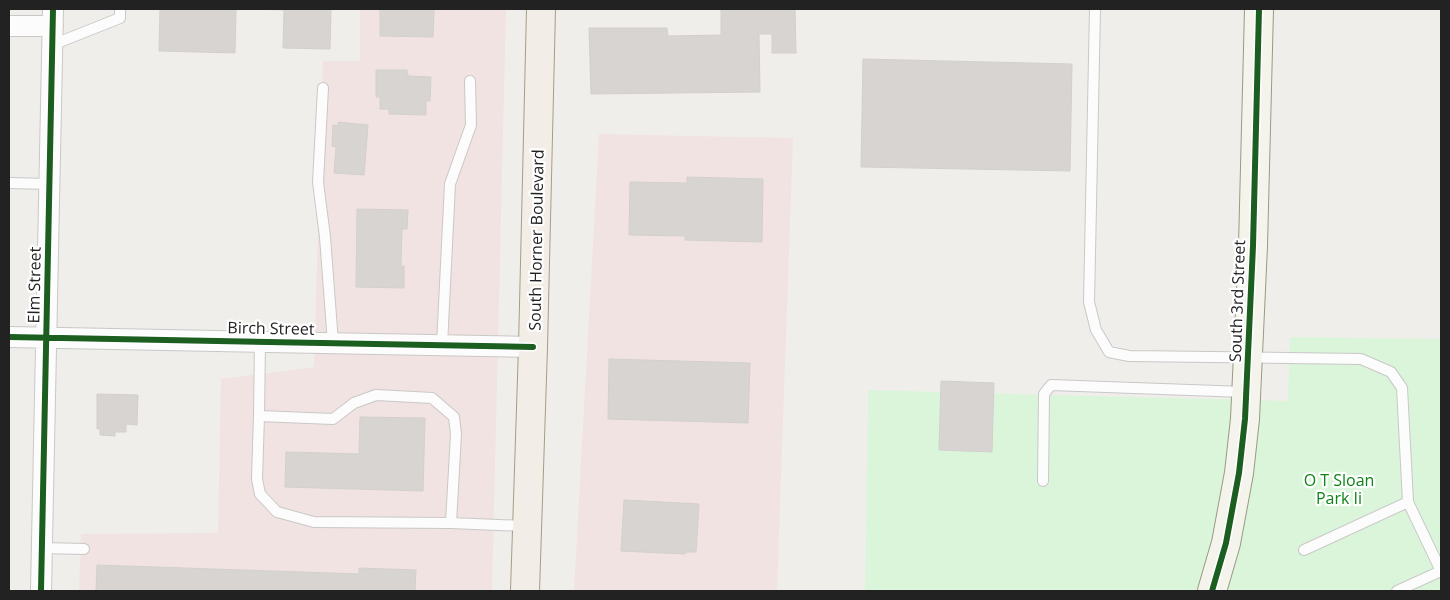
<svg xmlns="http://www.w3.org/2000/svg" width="1450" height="600" font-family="'Open Sans',sans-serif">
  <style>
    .commercial { fill: #f1e3e1 }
    .park { fill: #daf5da }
    .building { fill: #d7d4d2; stroke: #d3d0cc }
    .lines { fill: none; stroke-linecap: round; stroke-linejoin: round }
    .lane-casing { stroke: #c9c8c7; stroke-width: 12 }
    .street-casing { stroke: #c9c8c7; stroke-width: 22 }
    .secondary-casing { stroke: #999a82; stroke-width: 30 }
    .primary-casing { stroke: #a79c86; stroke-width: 30 }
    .lane { stroke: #fdfcfc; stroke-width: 10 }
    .street { stroke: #fdfcfc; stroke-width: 20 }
    .secondary { stroke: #f4f4ed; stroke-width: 28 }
    .primary { stroke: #f3ede7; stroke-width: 28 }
    .cycleway-casing { stroke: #fff; stroke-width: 9 }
    .cycleway { stroke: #1b5e20; stroke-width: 6 }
    .labels { text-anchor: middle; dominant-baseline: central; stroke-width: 4.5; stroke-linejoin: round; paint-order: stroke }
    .street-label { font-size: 16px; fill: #222; stroke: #fff }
    .park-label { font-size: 16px; fill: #0c8416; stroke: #fff }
  </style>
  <rect width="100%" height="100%" fill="#f0eeeb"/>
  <!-- commercial -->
  <path class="commercial" d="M360,9H506L492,591H79L81,534L218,533L221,379L314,367L323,61H360Z
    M599,134L793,138L777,591H574Z"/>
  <!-- park -->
  <path class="park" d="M1290,337L1441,339V591H865L868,390L1288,401Z"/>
  <!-- building -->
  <path class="building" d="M160,9H236L235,53L159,51Z
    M253,9H331L330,49L283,48L284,10Z
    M380,9H434L433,37L380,36Z
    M721,9H795L796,53H772V34H759L760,92L591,94L589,28H667L668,36L721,35Z
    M863,59L1072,64L1070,171L861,167Z
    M376,70H407L408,76L431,77L430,101H426V115L389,114V109H380V97H376Z
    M338,122L368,125L364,175L334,173L336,147L332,146L333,125L338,126Z
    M687,177L763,179L762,242L685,240V236L629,235L630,182L687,183Z
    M357,209L408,210L407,229H402L401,266H404V288L356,287Z
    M609,359L750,363L748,423L608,419Z
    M941,381L994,383L992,452L939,450Z
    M97,394L138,395L137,425L126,424V432H115V436L100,435V429H97Z
    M360,417L425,418L423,491L285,487L286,452L359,454Z
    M624,500L699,504L696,552H686L685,554L621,551Z
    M97,565L359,574V568L416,570L415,591H96Z"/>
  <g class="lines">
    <defs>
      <path id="lane" d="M1095,9L1089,302L1096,330L1109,352L1129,356L1361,359L1391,372L1402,388L1408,502L1441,571
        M52,45L120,18V9
        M323,88L318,182L325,237L333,343
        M9,183L50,184
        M260,342L259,416L333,419L354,403L376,395L432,398L454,417L456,434L451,523L525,526
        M442,345L450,184L471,125L470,81
        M259,416L257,479L260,494L277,512L314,522L451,523
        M1043,481L1044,394L1051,385L1245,392
        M42,548L84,549
        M1304,550L1408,502
        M1397,591L1441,571"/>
      <path id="street" d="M9,26H53
        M9,337L533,347
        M41,591L53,9"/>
      <path id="secondary" d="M1212,591L1226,543L1239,473L1245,419L1253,246L1259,9"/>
      <path id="primary" d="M525,591L533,347L541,9"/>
    </defs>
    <!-- lane casing -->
    <use href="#lane" class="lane-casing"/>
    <!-- street casing -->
    <use href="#street" class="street-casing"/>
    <!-- secondary casing -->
    <use href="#secondary" class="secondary-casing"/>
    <!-- primary casing -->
    <use href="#primary" class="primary-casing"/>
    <!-- lane -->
    <use href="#lane" class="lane"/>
    <!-- street -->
    <use href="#street" class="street"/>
    <!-- secondary -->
    <use href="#secondary" class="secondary"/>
    <!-- primary -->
    <use href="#primary" class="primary"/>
    <defs>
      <path id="cycleway" d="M9,337L533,347
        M41,591L53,9
        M1212,591L1226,543L1239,473L1245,419L1253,246L1259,9"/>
    </defs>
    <!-- cycleway casing -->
    <use href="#cycleway" class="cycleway-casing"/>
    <!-- cycleway -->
    <use href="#cycleway" class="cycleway"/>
  </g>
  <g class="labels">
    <!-- street labels -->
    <g class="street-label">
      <text transform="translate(536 240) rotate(-89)">South Horner Boulevard</text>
      <text transform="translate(34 285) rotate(-89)">Elm Street</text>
      <text transform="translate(1237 301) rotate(-88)">South 3rd Street</text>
      <text transform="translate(271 328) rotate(1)">Birch Street</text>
    </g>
    <!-- park labels -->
    <g class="park-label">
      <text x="1339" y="480">O T Sloan<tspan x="1339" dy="18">Park Ii</tspan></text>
    </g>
  </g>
  <!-- border -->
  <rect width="1450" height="600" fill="none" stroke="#222222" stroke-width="20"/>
</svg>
